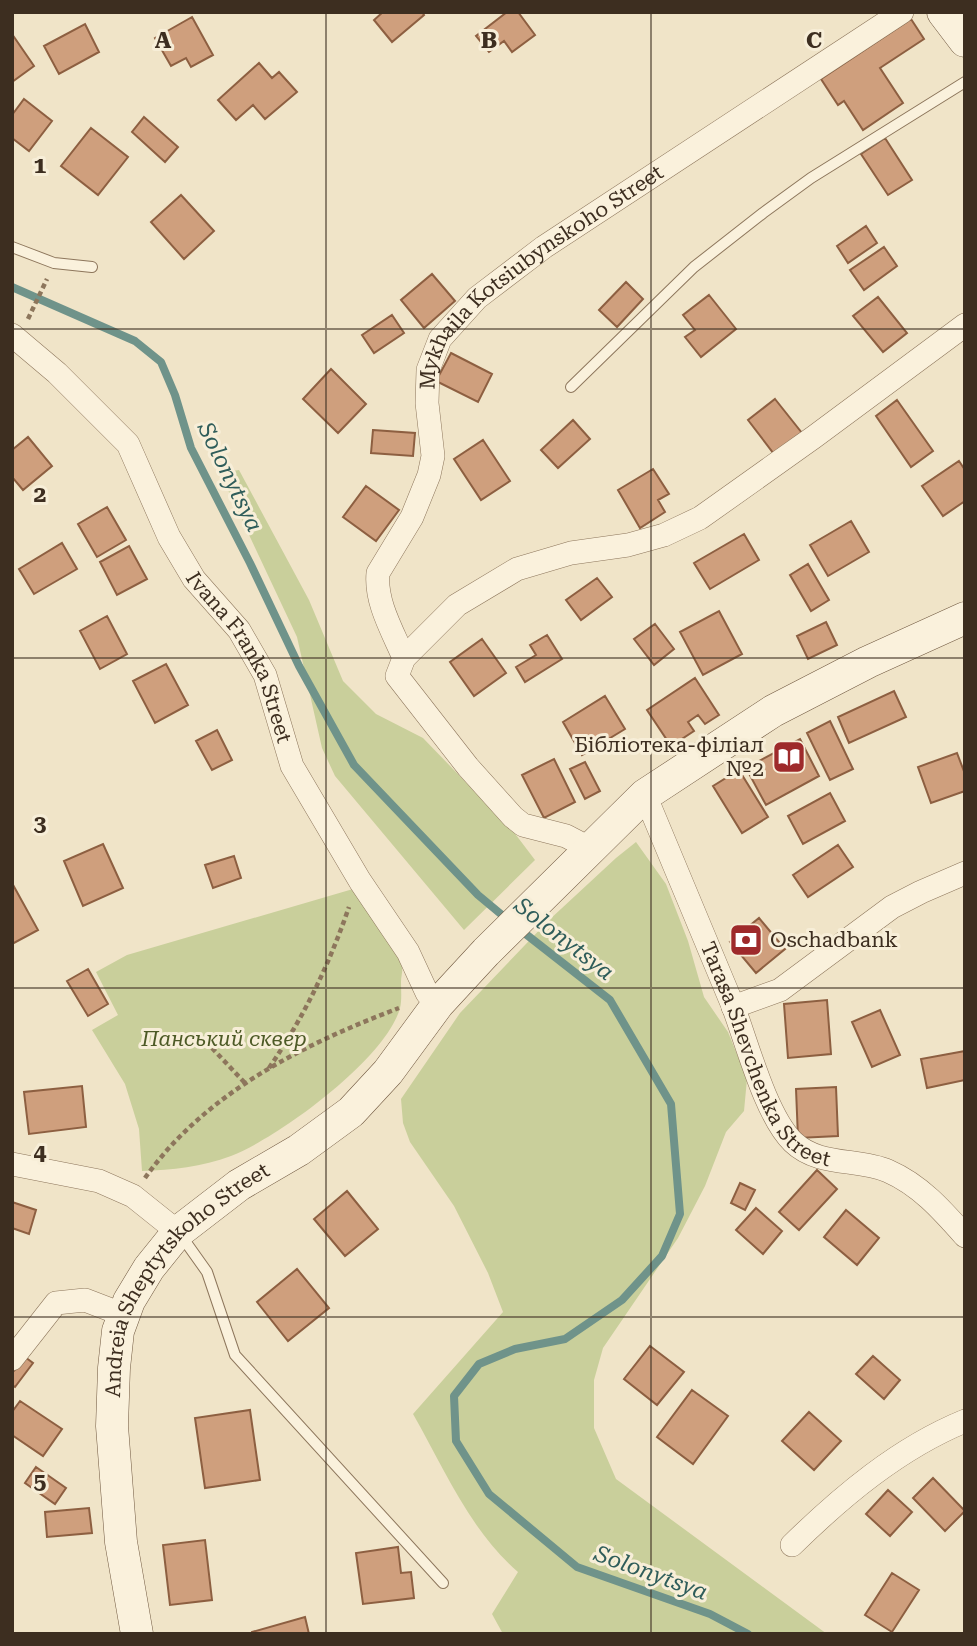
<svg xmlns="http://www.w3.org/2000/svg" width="977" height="1646" font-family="'Roboto Serif',serif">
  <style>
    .green { fill: #c9cf9b }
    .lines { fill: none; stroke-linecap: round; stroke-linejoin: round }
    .stream { stroke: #6f938a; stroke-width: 8 }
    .building { fill: #cf9f7d; stroke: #8d5f41; stroke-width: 2 }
    .lane-casing { stroke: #8d765c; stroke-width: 12 }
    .street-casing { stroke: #8d765c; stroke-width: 24 }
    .secondary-casing { stroke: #6f573f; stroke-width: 33 }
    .path { stroke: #8d765c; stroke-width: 4.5; stroke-dasharray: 5 3.5; stroke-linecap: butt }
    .lane { stroke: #faf1dc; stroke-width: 10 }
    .street { stroke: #faf1dc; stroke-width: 23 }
    .secondary { stroke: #faf1dc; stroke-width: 32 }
    .grid { fill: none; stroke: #3d2e20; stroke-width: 2; stroke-opacity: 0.55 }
    .labels { text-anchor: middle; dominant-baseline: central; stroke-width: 6; stroke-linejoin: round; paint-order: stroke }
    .street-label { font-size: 21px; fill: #3d2e20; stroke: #f7eed8 }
    .poi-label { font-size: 21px; fill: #3d2e20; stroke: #f7eed8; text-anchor: end }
    .park-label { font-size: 21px; font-style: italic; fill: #4d5a26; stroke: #f7eed8 }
    .water-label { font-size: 23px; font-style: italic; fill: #2f5d5a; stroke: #f7eed8 }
    .grid-label { font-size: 23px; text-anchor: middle; font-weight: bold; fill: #3d2e20; stroke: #f7eed8; stroke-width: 6; stroke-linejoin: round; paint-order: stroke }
  </style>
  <rect width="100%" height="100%" fill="#f0e4c8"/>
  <!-- green -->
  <path class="green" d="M239,470L309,600L343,681L376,714L423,738L513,831L535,860L464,930L335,776L322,748L297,637L220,473Z
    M636,842L666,884L688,941L704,997L728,1032L747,1079L744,1111L726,1132L705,1186L678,1238L603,1348L594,1380V1428L616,1479L827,1634H503L492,1614L518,1572C470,1531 444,1468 413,1414L503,1312L488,1273L454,1206L410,1142L403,1123L401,1099L460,1013L548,921L616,858Z
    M353,889C365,907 397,947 402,966C403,970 401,977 401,982C401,990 402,1000 400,1008C386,1059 278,1138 231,1156C202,1167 172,1170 142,1171L139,1129L125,1084L92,1030L118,1015L96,972L127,955Z"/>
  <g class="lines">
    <!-- stream -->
    <path class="stream" d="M12,287L135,341L161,362L175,395L191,448L250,563L299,666L354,765L478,895L508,920
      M518,928L610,1000L671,1104L680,1214L662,1256L622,1300L565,1339L515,1349L479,1364L454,1396L456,1441L489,1494L577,1567L710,1614L748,1634"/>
  </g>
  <!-- building -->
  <path class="building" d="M383,12H422L424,15L392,42L374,20Z
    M507,12H518L535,35L512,52L504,41L489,52L476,36Z
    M192,17L213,55L191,67L186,58L171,66L155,38Z
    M911,19L924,39L880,68L903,103L863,130L844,101L838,105L821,79Z
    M85,24L99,52L59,74L44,46Z
    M12,34L34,66L12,82Z
    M259,63L272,78L279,72L297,92L265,119L253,105L236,120L218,100Z
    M24,99L52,121L29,151L12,138V115Z
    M144,117L178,147L165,162L132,132Z
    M91,128L128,157L98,195L61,166Z
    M885,138L912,180L888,195L861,154Z
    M181,195L214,231L184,259L151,222Z
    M866,226L877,243L848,263L837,246Z
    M884,247L897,266L864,290L850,270Z
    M432,274L455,301L424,328L401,300Z
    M626,282L643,299L617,327L599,310Z
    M709,295L736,329L701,357L685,337L695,330L683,315Z
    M878,297L907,333L883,352L853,316Z
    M392,315L404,333L374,353L362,335Z
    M451,353L492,374L478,402L436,381Z
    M331,369L366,404L338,433L303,399Z
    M775,399L802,433L774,454L748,420Z
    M897,400L933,451L911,467L876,416Z
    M573,420L590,439L558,468L541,450Z
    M373,430L415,433L413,456L371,453Z
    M28,437L52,466L23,490L12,477V450Z
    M483,440L510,481L481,500L454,459Z
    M959,461L965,470V501L943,516L922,486Z
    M653,469L669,494L658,500L665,512L640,528L618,490Z
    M366,486L399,510L376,541L343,517Z
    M107,507L126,540L97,557L78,524Z
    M851,521L869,552L828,576L810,545Z
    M744,534L759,560L710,589L694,563Z
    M62,543L77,569L34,594L19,569Z
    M129,546L147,579L117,595L100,562Z
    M808,564L829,600L811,611L790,575Z
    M597,578L612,597L581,620L566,600Z
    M719,611L742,654L703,675L680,632Z
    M107,616L127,654L100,669L80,631Z
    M826,622L837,645L808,659L797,636Z
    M655,624L674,649L654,665L634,639Z
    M547,635L562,659L525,682L516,667L536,655L530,645Z
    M482,639L506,673L474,696L450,662Z
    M166,664L188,705L155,723L133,681Z
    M695,678L719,715L705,724L698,715L688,722L694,731L671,746L647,710Z
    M894,691L906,717L849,743L838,717Z
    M605,696L625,729L582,755L563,722Z
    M830,721L853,769L830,780L807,733Z
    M217,730L232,760L212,770L196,741Z
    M800,739L819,776L766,805L746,768Z
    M957,753L965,774V791L931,803L918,767Z
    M554,759L575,802L544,818L522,775Z
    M585,762L600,791L585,799L570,769Z
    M739,770L768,817L742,833L713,786Z
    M830,793L845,821L803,844L788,816Z
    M103,844L123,888L83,906L64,861Z
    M838,845L853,867L808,897L793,875Z
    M234,856L241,878L213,888L205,865Z
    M12,883L38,930L12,944Z
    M759,918L785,949L756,973L730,942Z
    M88,969L108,1004L88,1016L67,981Z
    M827,1000L831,1054L788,1058L784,1004Z
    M880,1010L900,1055L872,1067L852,1022Z
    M965,1051V1080L927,1088L921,1059Z
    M82,1086L86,1127L29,1134L24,1092Z
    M836,1087L838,1136L798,1138L796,1089Z
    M817,1170L837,1189L799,1230L779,1212Z
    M740,1183L755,1190L745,1210L731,1203Z
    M347,1191L378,1229L345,1256L314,1219Z
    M12,1202L36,1210L29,1234L12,1228Z
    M756,1208L782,1231L763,1254L736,1230Z
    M846,1210L879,1238L857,1265L824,1237Z
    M297,1269L329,1308L288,1341L257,1302Z
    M650,1346L684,1372L657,1405L624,1379Z
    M873,1356L900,1380L884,1399L856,1374Z
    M25,1357L33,1363L15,1387L12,1385V1373Z
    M692,1390L728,1416L693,1464L657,1437Z
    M20,1401L62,1429L43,1456L12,1435V1412Z
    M250,1410L260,1480L205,1488L195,1418Z
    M809,1412L841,1441L814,1470L782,1441Z
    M36,1467L66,1488L55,1504L25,1483Z
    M933,1478L965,1511L945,1531L913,1498Z
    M888,1490L912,1512L890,1536L866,1514Z
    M89,1508L92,1533L47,1537L45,1512Z
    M205,1540L212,1600L170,1605L163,1545Z
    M398,1547L401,1573L411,1572L414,1598L363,1604L356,1553Z
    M892,1573L919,1590L892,1632L865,1615Z
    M305,1617L309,1634H252V1632Z"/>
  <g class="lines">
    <defs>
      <path id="lane" d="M12,247L54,263L92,267
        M571,387L694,267L763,213L811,178L965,82
        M180,1234L207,1272L235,1355L443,1583"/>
      <g id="street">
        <path id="s1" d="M12,335L57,373L128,444L169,537L194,579L239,630L265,675L292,766L360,881L408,952L427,993L438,1004"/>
        <path id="s2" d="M404,658C393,632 375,602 378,573L412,517L429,475L433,456L427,403L428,370L440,339L477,298L544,247L902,12"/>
        <path id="s3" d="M645,795C674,865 704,936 733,1006C747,1043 766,1116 793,1142C819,1167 858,1158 888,1171C920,1185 942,1210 965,1236"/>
        <path d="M589,848L566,836L523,825L513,817L468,767L397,676L404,658L457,605L517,569L571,553L628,545L664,535L700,518L814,437L965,325"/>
        <path d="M733,1007L780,990L892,907L921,892L965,873"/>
        <path d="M12,1164L99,1181L133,1196L178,1232"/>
        <path d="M12,1359L56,1303L85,1300L124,1315"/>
        <path d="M792,1545C842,1496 899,1448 965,1421"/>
      </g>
      <g id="secondary">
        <path d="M943,12L965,41"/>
        <path id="s4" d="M137,1634L121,1542L112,1426L114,1368L118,1331L129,1301L149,1268L178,1232L239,1185L299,1150L351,1112L388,1072L438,1004L486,952L645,795L773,711L868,662L965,618"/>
      </g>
    </defs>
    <!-- lane casing -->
    <use href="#lane" class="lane-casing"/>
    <!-- street casing -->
    <use href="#street" class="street-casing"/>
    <!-- secondary casing -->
    <use href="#secondary" class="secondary-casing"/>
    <!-- path -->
    <path class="path" d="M28,319L47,279
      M212,1048L245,1083
      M269,1068C304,1017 329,965 349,907
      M145,1178C205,1093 304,1044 399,1008"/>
    <!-- lane -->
    <use href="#lane" class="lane"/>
    <!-- street -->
    <use href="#street" class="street"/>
    <!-- secondary -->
    <use href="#secondary" class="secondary"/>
  </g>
  <!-- grid -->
  <path class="grid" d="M326,12V1634M651,12V1634M12,329H965M12,658H965M12,988H965M12,1317H965"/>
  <!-- icons -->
  <defs>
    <symbol id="library-square" viewBox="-11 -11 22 22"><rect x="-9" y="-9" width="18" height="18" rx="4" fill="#9e2a2b" stroke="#f7eed8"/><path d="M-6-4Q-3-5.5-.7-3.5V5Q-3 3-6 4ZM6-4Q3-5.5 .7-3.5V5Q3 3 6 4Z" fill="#fff"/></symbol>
    <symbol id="bank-square" viewBox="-11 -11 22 22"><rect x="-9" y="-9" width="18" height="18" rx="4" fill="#9e2a2b" stroke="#f7eed8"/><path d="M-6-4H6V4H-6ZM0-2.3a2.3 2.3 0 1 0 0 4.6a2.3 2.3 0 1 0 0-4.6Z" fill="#fff"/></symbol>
  </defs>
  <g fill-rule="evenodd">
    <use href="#library-square" x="770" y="738" width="38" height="38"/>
    <use href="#bank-square" x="727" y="921" width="38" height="38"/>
  </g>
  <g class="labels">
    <!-- street labels -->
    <g class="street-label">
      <text stroke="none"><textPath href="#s2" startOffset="453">Mykhaila Kotsiubynskoho Street</textPath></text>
      <text stroke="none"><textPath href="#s1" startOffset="402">Ivana Franka Street</textPath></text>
      <text stroke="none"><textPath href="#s3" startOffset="290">Tarasa Shevchenka Street</textPath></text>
      <text stroke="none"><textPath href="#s4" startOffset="385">Andreia Sheptytskoho Street</textPath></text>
    </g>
    <!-- poi labels -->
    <g class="poi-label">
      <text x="764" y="745">Бібліотека-філіал<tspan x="764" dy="24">№2</tspan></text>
      <text x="770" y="940" text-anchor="start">Oschadbank</text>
    </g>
    <!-- park labels -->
    <g class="park-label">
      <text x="224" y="1039">Панський сквер</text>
    </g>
    <!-- water labels -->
    <g class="water-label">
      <text transform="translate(230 477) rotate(64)">Solonytsya</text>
      <text transform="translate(564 939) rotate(38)">Solonytsya</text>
      <text transform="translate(651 1573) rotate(20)">Solonytsya</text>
    </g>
  </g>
  <g class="grid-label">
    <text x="163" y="48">A</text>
    <text x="489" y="48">B</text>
    <text x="814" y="48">C</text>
    <text x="40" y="173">1</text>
    <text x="40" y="502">2</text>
    <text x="40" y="831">3</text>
    <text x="40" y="1160">4</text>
    <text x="40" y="1489">5</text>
  </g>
  <!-- border -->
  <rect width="977" height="1646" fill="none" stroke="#3d2e20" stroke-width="28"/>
</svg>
